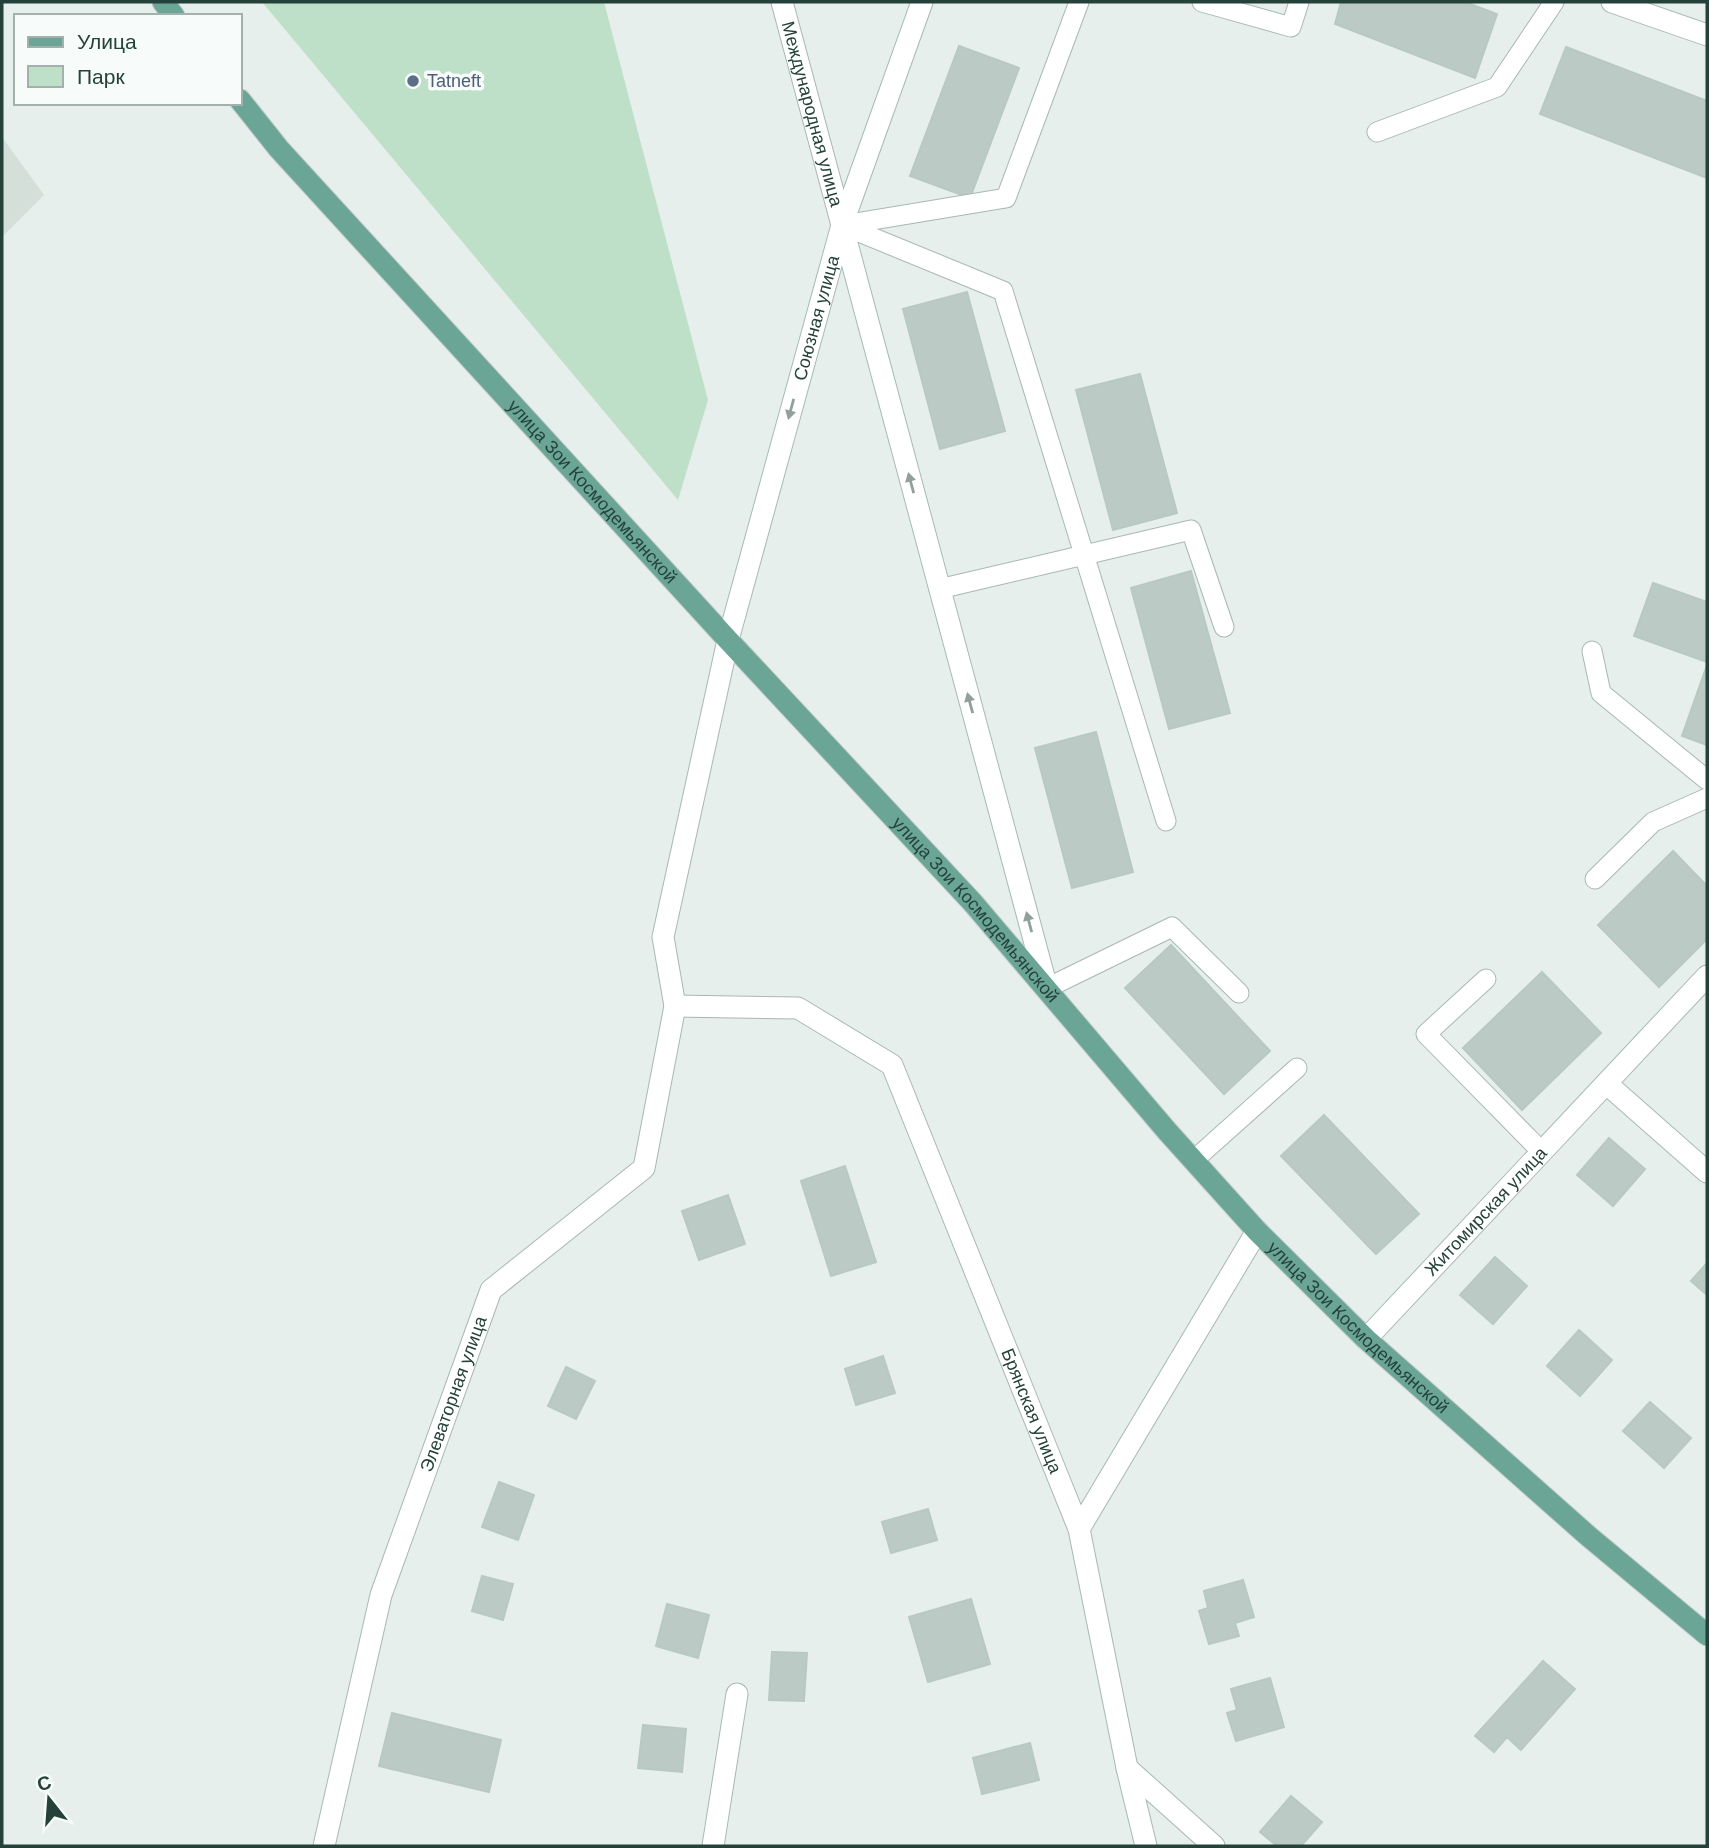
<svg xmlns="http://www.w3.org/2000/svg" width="1709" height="1848" font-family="Arial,sans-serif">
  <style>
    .built { fill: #d4dfda }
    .green { fill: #bfe0c8 }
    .building { fill: #bbcac4; stroke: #b8c9c2; stroke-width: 2 }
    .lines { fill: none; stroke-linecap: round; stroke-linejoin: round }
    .lane-casing { stroke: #a8b8b2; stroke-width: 21 }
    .street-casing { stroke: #a8b8b2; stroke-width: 23 }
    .secondary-casing { stroke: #a4bbb3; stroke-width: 23 }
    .primary-casing { stroke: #c2cac8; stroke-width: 23 }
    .lane { stroke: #fff; stroke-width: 19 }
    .street { stroke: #fff; stroke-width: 21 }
    .secondary { stroke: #fff; stroke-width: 21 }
    .primary { stroke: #6aa596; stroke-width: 21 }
    .oneway { fill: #92a09c }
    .service-dot { fill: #5c6f8a; stroke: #f7fbf9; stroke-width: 2.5 }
    .labels { text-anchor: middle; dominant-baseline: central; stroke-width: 7; stroke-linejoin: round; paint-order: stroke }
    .service-label { font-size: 18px; fill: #4e5e75; stroke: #f7fbf9; text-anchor: start }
    .street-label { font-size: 18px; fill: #24423a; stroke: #f7fbf9 }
  </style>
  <rect width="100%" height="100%" fill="#e6efeb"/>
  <!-- built -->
  <path class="built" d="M2,137L44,195L2,237Z"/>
  <!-- green -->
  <path class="green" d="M262,2H604L708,400L678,500Z"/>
  <!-- building -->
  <path class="building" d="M1341,2H1465L1497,14L1475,78L1335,24Z
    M959,46L1019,68L970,198L910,176Z
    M1566,47L1707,101V178L1540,114Z
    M967,292L1005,431L940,449L903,309Z
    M1140,374L1177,513L1113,530L1076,390Z
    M1191,571L1230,713L1169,729L1131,588Z
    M1653,583L1707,602V662L1634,636Z
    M1707,665V745L1682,736Z
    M1096,732L1133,872L1072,888L1035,748Z
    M1673,851L1707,886V939L1659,987L1598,925Z
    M1171,945L1270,1051L1224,1094L1125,988Z
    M1542,972L1601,1033L1522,1110L1463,1048Z
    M1324,1115L1419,1214L1376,1254L1281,1156Z
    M1609,1138L1645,1169L1613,1206L1577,1175Z
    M845,1166L876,1262L831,1276L801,1181Z
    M728,1195L745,1244L699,1260L682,1211Z
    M1495,1257L1527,1286L1493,1324L1460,1295Z
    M1707,1263V1295L1691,1281Z
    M1579,1330L1612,1360L1580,1396L1547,1366Z
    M883,1356L895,1393L856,1405L845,1369Z
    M566,1367L595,1381L576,1419L548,1406Z
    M1650,1402L1691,1438L1664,1468L1623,1431Z
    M499,1482L534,1495L518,1540L482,1527Z
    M928,1509L937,1540L891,1553L882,1522Z
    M482,1576L513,1584L503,1620L472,1611Z
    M1243,1580L1254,1617L1235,1623L1239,1636L1209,1644L1199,1611L1208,1608L1204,1591Z
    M971,1599L990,1664L928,1682L909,1617Z
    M667,1604L709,1615L698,1658L656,1646Z
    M772,1652L807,1653L804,1701L769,1700Z
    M1543,1661L1575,1689L1521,1750L1507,1737L1494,1752L1475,1736Z
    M1270,1678L1284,1727L1236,1741L1227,1713L1237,1710L1231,1689Z
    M392,1713L501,1740L489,1792L379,1766Z
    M643,1725L686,1729L682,1772L638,1768Z
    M1030,1743L1039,1780L982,1794L973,1758Z
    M1291,1796L1322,1822L1301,1846H1277L1260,1832Z"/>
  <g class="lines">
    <defs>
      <path id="lane" d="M1202,2L1291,27L1299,2
        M1377,132L1497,87L1554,2
        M842,225L1003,291L1166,821
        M843,225L1006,198L1079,2
        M939,589L1191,530L1224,627
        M1592,651L1601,693L1707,780
        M1595,879L1653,822L1707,798
        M1486,979L1426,1034L1542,1152
        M1047,988L1172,927L1239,993
        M1194,1160L1297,1068"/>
      <g id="street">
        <path id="s1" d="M782,2L842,225"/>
        <path d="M1612,2L1707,35"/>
        <path id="s2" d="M675,1006L798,1008L892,1065L1079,1529L1127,1768L1146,1846"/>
        <path d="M1607,1084L1707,1172"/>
        <path id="s3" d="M1366,1339L1707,976"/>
        <path d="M1079,1529L1257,1231"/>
        <path d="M1127,1768L1214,1846"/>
        <path id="s4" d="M324,1846L381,1595L491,1290L644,1168L675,1006L663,937L728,640"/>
        <path d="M713,1846L737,1694"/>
      </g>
      <g id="secondary">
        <path d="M842,225L1047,988"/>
        <path id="s5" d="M728,640L842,225L922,2"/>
      </g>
      <g id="primary">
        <path d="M163,2L174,16"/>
        <path id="s6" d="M240,100L279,149L728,640L973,903L1167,1131L1257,1231L1366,1339L1587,1535L1707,1635"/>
      </g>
    </defs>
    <!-- lane casing -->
    <use href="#lane" class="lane-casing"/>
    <!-- street casing -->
    <use href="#street" class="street-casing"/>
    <!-- secondary casing -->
    <use href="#secondary" class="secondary-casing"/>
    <!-- primary casing -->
    <use href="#primary" class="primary-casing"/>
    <!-- lane -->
    <use href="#lane" class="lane"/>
    <!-- street -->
    <use href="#street" class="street"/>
    <!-- secondary -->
    <use href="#secondary" class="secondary"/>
    <!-- primary -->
    <use href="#primary" class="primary"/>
  </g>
  <!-- one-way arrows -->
  <defs><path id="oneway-solid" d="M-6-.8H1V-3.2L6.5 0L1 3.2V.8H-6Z" transform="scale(1.75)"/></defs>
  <g class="oneway">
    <use href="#oneway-solid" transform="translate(791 409) rotate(105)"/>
    <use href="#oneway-solid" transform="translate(911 483) rotate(-105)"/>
    <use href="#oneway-solid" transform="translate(970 703) rotate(-105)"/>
    <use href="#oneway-solid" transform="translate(1029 922) rotate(-105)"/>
  </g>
  <!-- markers -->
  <circle class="service-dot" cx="413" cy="81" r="7"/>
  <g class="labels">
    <!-- service labels -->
    <g class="service-label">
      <text x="427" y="81">Tatneft</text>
    </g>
    <!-- street labels -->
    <g class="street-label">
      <text stroke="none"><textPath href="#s1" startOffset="116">Международная улица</textPath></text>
      <text stroke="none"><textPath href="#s5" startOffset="334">Союзная улица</textPath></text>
      <text stroke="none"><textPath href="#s6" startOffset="527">улица Зои Космодемьянской</textPath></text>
      <text stroke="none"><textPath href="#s6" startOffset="1094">улица Зои Космодемьянской</textPath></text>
      <text stroke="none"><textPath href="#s3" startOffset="175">Житомирская улица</textPath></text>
      <text stroke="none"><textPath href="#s6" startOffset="1661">улица Зои Космодемьянской</textPath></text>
      <text stroke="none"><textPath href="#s4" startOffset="471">Элеваторная улица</textPath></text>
      <text stroke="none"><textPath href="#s2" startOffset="606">Брянская улица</textPath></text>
    </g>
  </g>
  <!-- border -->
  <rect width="1709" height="1848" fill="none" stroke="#24423a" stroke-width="7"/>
  <!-- legend -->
  <rect x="14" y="14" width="228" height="91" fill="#f7fbf9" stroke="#a3b1ad" stroke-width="2"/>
  <rect x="28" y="37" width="35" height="10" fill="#6aa596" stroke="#a3b1ad" stroke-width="2"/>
  <text x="77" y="49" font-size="21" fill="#24423a">Улица</text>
  <rect x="28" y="66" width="35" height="21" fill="#bfe0c8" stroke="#a3b1ad" stroke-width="2"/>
  <text x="77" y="84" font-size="21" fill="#24423a">Парк</text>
  <!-- north arrow -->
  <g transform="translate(49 1799) rotate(343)" stroke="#f7fbf9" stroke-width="5" paint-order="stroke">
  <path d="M0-5L12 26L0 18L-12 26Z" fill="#24423a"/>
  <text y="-10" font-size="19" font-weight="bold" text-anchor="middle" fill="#24423a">С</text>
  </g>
</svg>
